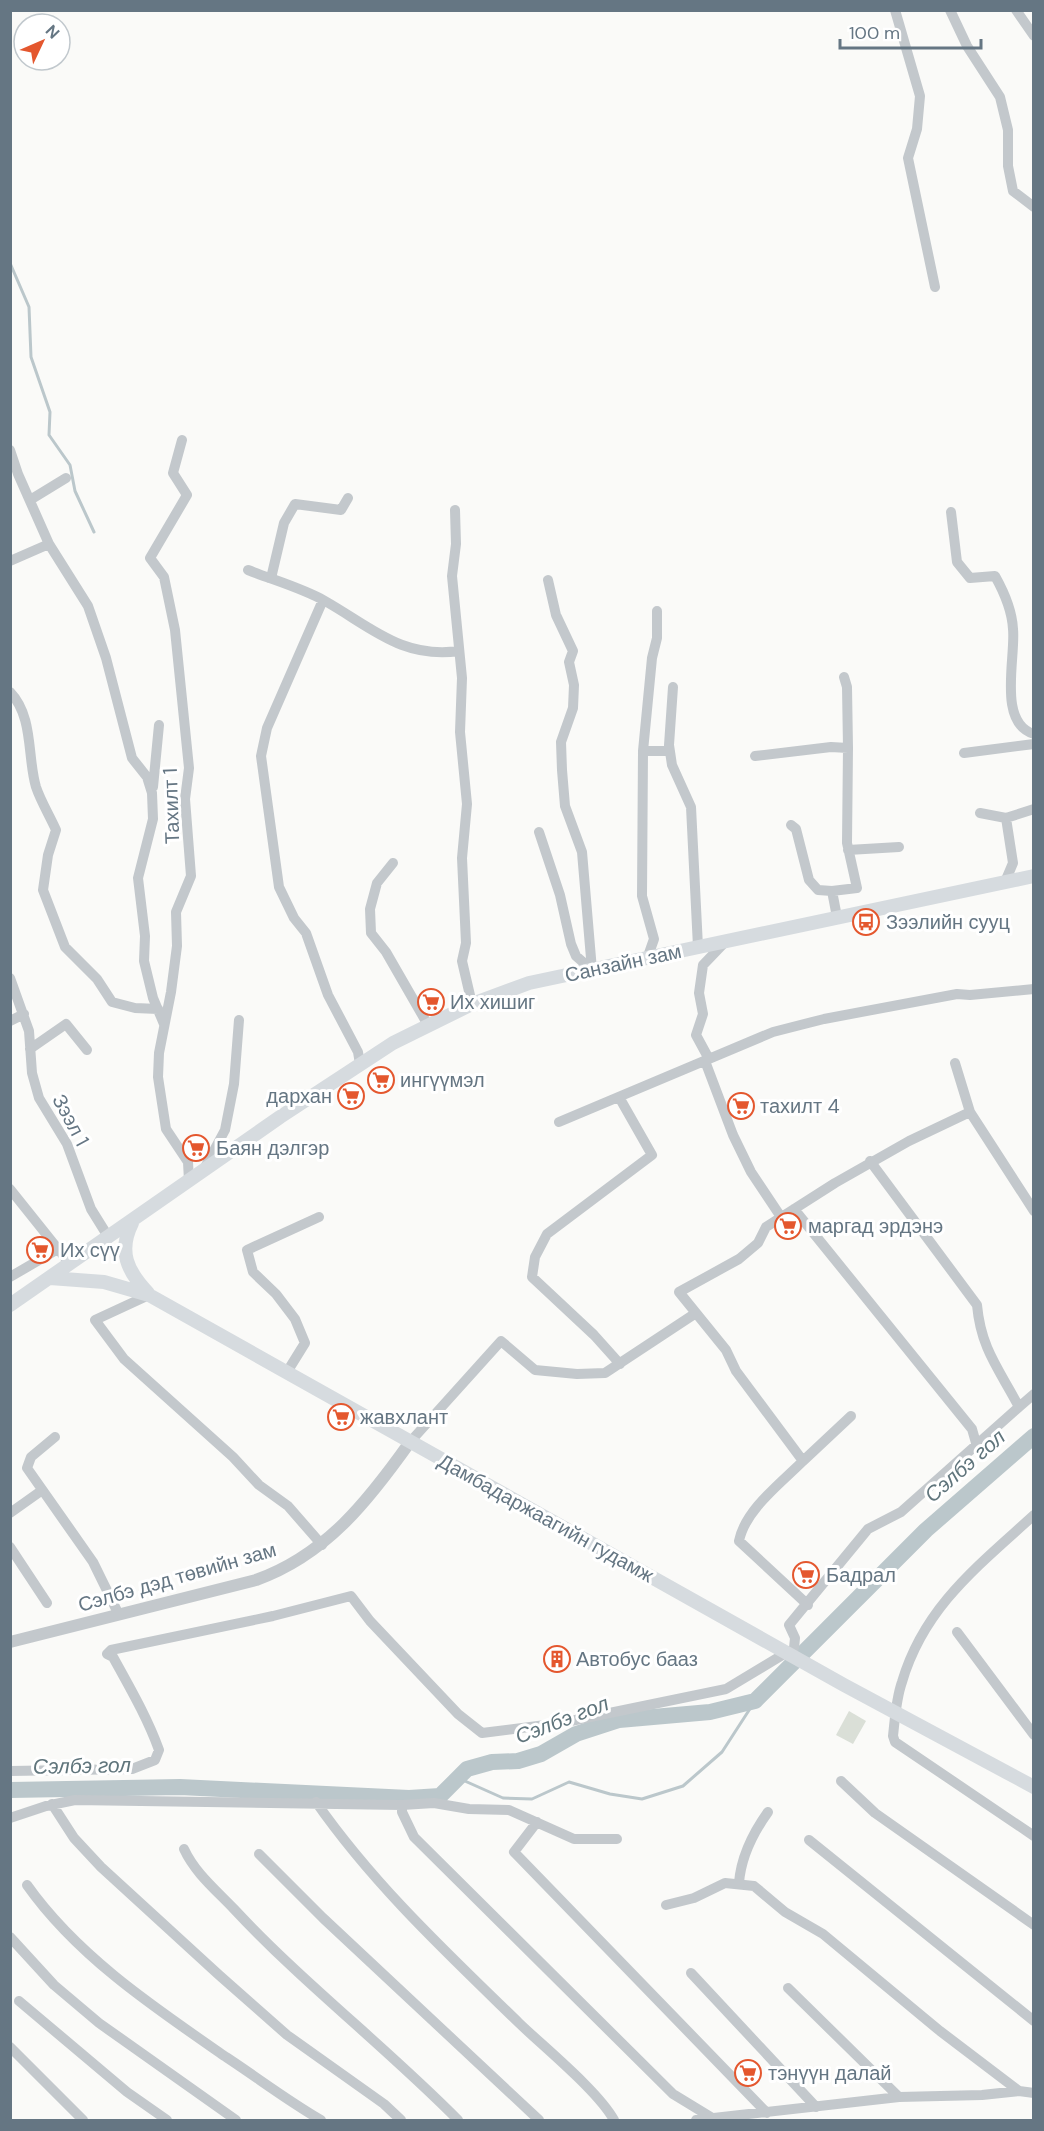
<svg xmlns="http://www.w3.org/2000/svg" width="1044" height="2131" font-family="'DM Sans',sans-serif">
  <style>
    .green { fill: #dadfd7 }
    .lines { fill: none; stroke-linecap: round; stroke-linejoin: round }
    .stream { stroke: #bbc7cb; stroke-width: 3 }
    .river { stroke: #bbc7cb; stroke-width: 16 }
    .minor { stroke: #c3c8cc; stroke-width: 10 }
    .tertiary { stroke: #c3c8cc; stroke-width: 12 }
    .secondary { stroke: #d6dbdf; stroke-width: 14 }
    .labels { text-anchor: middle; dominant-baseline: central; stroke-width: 6; stroke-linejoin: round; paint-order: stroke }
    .street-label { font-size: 20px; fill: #657683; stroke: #fff }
    .poi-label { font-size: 20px; fill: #657683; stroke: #fff; text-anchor: start }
    .water-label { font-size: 21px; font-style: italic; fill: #60757c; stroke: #fff }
  </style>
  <rect width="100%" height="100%" fill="#fafaf8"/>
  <!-- green -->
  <path class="green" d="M849,1711L866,1721L853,1744L836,1735Z"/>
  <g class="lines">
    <!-- stream -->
    <path class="stream" d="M10,263L29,307L31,357L50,412L49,435L70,465L75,491L94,532
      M458,1778L503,1798L532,1799L569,1782L610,1794L642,1799L683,1786L722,1752L755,1701"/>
    <!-- river -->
    <path class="river" d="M10,1790L180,1787L409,1798L440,1796L467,1769L492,1762L518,1761L541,1754L576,1734L619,1720L710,1712L755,1701L926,1530L1034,1436"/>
    <!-- minor -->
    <path class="minor" d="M895,10L920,96L917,129L908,158L935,287
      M950,10L967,46L1000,97L1008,130V166L1013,191L1034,207
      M1016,10L1034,36
      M182,440L173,473L187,495L150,558L164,577L175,630L189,768L185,799L191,876L176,912L177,946L171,992L159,1053L158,1077L166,1129L188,1162L189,1181
      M10,450L18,474L49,544L88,606L106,658L132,758L147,777L152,793L153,819L138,878L145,936L144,961L153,998L164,1024
      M30,500L66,478
      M455,510L456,544L452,576L462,678L460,732L467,804L462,858L466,943L462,961L472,1004
      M951,512L957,562L970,578L995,576C1004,592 1012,610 1013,629C1016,657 997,723 1034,734
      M10,561L49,544
      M248,570C273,580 302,588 325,601C371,627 402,659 459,651
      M269,578L272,574L284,523L295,504L341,510L348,498
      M323,600L267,728L261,756L279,887L294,918L306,933L328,995L358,1052L360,1064
      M844,677L847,687L848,748
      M673,687L669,745L672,765L691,807L698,947
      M10,692C34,717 27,757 36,787C41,802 50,816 56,830L48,855L43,890L65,947L97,979L112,1002L135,1008L158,1009
      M643,751H670
      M964,753L1034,744
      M755,756L831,747L848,748L847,843L857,888L832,891L837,917
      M153,787L159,725
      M980,813L1006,818
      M791,825L796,829L809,880L818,890L832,891
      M539,832L560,895L571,944L576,956L592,970L582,852L565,806L562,770L561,742L573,708L574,685L569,662L573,651L556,615L548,580
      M848,850L899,847
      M393,863L377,883L370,909L371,933L386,952L428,1025
      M1005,882L1013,863L1006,818L1034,809
      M647,959L654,939L642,896L643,751L652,658L657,638V611
      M10,978L29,1031L32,1073L39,1098L67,1144L91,1209L109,1238
      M10,1021L24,1014
      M30,1049L66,1024L87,1050
      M709,1059L696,1035L703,1014L699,993L703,965L726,941
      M705,1061L733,1135L751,1172L781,1217
      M955,1063L970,1112
      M619,1097L652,1155L547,1234L535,1257L532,1277L594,1335L620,1364
      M559,1122L773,1032L824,1019L957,994L970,995L1034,989
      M204,1169L225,1130L234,1084L239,1020
      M10,1189L70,1264
      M794,1209L972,1429L976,1443
      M10,1277L58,1249
      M149,1295L95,1320L124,1359L233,1457L259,1485L288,1506L322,1545
      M287,1372L305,1343L295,1319L276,1294L253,1272L247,1250L319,1217
      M1019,1407L1034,1394
      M55,1437L31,1457L27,1468L93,1562L119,1615
      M410,1442L501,1341L535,1370L577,1374L605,1373L696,1313
      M803,1461L851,1416
      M10,1513L41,1491
      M1034,1515C978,1566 924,1607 902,1682C896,1699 895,1718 893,1736L895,1742L1034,1836
      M10,1547L47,1603
      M808,1605L739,1541C745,1510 781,1483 803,1461L736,1371L726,1350L679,1292L739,1259L758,1243L766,1227L835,1183L909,1141L970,1112L1034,1211
      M957,1632L1034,1735
      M10,1771L132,1769L155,1760L159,1750C147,1717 130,1688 113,1657L107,1654L111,1650L273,1616L351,1596L370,1621L458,1714L482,1733L561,1723L726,1689L794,1648L795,1638L789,1625L868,1529L901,1512L1019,1407C999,1369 981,1349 977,1305L870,1161
      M841,1781L875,1813L1034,1925
      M316,1802C374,1885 447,1953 519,2023C545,2048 598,2091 614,2120
      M52,1804L74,1838L101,1867L219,1975L287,2035L384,2104L401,2120
      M402,1805V1812L414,1837L673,2094L714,2119
      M10,1818L46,1806L75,1800L402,1805L434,1803L469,1809L509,1810L574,1839H617
      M537,1822L514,1852L516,1854L767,2113
      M809,1840L1034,2021
      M184,1849C195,1873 216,1890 234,1909C304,1984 386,2047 458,2120
      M259,1854L323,1918L539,2120
      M739,1883C741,1857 753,1833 768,1812
      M27,1885C77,1956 155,2008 226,2057C258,2078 288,2101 321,2120
      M666,1905L694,1898L725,1883L754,1886L785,1912L823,1934L940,2031L1019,2091
      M10,1937L54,1985L99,2023L236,2120
      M691,1973L816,2107
      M788,1988L899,2097
      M19,2001L127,2092L167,2120
      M10,2047L83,2120
      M696,2120L899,2097L982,2095L1019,2091L1034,2093"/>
    <!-- tertiary -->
    <path class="tertiary" d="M10,1642L256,1580C326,1555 368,1501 410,1442"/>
    <!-- secondary -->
    <path class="secondary" d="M132,1223C118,1251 127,1271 148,1293
      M50,1278L104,1282L149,1295L844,1685L1034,1787
      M10,1305L280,1117L393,1043L472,1004L529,983L1034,876"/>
  </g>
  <!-- icons -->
  <defs>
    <symbol id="bus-ring" viewBox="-11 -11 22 22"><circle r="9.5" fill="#fff" stroke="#e4572e" stroke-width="1.5"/><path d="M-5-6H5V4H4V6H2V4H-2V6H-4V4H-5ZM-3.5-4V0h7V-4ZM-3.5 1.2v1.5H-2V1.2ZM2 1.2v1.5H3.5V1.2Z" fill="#e4572e"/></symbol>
    <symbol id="supermarket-ring" viewBox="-11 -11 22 22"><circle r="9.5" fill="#fff" stroke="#e4572e" stroke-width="1.5"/><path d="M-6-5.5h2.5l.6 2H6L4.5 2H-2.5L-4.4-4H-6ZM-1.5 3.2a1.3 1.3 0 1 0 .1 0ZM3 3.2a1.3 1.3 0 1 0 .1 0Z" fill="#e4572e"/></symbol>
    <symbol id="building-ring" viewBox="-11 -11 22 22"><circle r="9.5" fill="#fff" stroke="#e4572e" stroke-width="1.5"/><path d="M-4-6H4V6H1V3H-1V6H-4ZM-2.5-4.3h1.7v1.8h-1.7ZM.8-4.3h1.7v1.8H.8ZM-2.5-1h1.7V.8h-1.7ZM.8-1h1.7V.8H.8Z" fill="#e4572e"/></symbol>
  </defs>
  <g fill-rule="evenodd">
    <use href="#bus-ring" x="851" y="907" width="30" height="30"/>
    <use href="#supermarket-ring" x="416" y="987" width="30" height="30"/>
    <use href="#supermarket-ring" x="366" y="1065" width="30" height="30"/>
    <use href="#supermarket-ring" x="336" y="1081" width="30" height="30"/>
    <use href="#supermarket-ring" x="726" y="1091" width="30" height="30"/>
    <use href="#supermarket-ring" x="181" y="1133" width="30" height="30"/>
    <use href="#supermarket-ring" x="773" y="1211" width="30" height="30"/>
    <use href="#supermarket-ring" x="25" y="1235" width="30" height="30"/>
    <use href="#supermarket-ring" x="326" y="1402" width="30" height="30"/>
    <use href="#supermarket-ring" x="791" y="1560" width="30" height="30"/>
    <use href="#building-ring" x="542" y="1644" width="30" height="30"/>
    <use href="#supermarket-ring" x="733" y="2058" width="30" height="30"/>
  </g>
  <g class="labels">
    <!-- street labels -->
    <g class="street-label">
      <text transform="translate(171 806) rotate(-92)">Тахилт 1</text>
      <text transform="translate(623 963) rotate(-12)">Санзайн зам</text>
      <text transform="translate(71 1120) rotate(62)">Зээл 1</text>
      <text transform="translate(546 1518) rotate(29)">Дамбадаржаагийн гудамж</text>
      <text transform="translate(177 1577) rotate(-16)">Сэлбэ дэд төвийн зам</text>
    </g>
    <!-- poi labels -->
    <g class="poi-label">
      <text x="886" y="922">Зээлийн сууц</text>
      <text x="450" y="1002">Их хишиг</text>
      <text x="400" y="1080">ингүүмэл</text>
      <text x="332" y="1096" text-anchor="end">дархан</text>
      <text x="760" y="1106">тахилт 4</text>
      <text x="216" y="1148">Баян дэлгэр</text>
      <text x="808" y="1226">маргад эрдэнэ</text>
      <text x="60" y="1250">Их сүү</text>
      <text x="360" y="1417">жавхлант</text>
      <text x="826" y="1575">Бадрал</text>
      <text x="576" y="1659">Автобус бааз</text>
      <text x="768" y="2073">тэнүүн далай</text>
    </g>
    <!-- water labels -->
    <g class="water-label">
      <text transform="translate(965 1466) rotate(-41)">Сэлбэ гол</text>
      <text transform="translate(562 1720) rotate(-21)">Сэлбэ гол</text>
      <text transform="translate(82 1766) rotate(-1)">Сэлбэ гол</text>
    </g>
  </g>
  <!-- border -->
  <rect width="1044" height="2131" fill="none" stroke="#657683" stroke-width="24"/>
  <!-- north arrow -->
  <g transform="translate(42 42) rotate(46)"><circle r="28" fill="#ffffff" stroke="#c1c8cd" stroke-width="1.5"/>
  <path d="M0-4.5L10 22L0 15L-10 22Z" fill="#e4572e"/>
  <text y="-9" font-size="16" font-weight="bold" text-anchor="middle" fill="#657683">N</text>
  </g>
  <!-- scale -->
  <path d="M840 39v9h141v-9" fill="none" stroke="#657683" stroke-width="3"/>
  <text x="849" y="39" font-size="18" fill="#657683" stroke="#ffffff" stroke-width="4.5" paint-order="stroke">100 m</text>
</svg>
